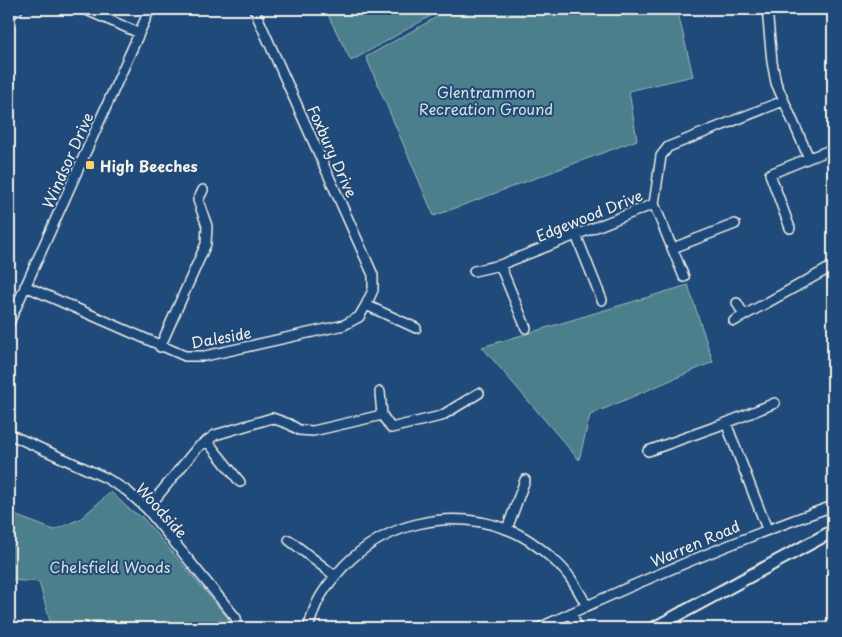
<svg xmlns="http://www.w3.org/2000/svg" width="842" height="637" font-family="'Playpen Sans',sans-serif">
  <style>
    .green { fill: #4c7f8b; stroke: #a0b8ba }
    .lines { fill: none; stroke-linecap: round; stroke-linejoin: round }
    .minor-casing { stroke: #f4f1e8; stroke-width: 12 }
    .tertiary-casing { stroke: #f4f1e8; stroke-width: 15 }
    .minor { stroke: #1f4a7a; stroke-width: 9 }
    .tertiary { stroke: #1f4a7a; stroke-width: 11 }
    .poi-dot { fill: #ffd166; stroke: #1f4a7a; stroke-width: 2 }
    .labels { text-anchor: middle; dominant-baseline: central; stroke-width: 4; stroke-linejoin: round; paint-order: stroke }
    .park-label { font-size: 15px; fill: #dbe0da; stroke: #1f4a7a }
    .street-label { font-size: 15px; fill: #f4f1e8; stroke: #1f4a7a }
    .poi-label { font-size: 15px; font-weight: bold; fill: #f4f1e8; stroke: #1f4a7a; text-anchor: start }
  </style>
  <rect width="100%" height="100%" fill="#1f4a7a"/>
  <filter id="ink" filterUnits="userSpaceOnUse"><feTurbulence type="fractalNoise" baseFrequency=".02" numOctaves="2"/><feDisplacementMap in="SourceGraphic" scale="10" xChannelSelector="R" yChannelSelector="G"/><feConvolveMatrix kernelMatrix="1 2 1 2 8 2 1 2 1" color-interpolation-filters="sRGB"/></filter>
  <g filter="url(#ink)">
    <!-- green -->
    <path class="green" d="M325,9H443L351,61Z
      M451,9H677L693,76L629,91L637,140L434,216L366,57Z
      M688,285L713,362L590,415L579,460L482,347Z
      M111,492L129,509L143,518L228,618L231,628H161L103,621L52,628L39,582L9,580V513L54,530L80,519Z"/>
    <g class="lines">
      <defs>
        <path id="minor" d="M84,9L139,33
          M767,9L772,62L776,83L809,158L833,149
          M9,16L18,9
          M654,204L684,277
          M790,228L770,174L809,158
          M576,235L602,300
          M673,248L735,224
          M500,265L526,328
          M474,271L500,265L654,204L661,156L668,147L783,101
          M25,286L185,356H205L344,325L359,317L366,305L373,290V275L254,9
          M737,303L744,315
          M366,305L416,328
          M734,321L833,266
          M9,323L150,9
          M833,335V338
          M160,347L206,244L207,226L198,200L203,190
          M380,392L382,415L391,428L441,416L479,393
          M9,434L106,478L127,491L147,509L236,618L238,628
          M207,441L240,482
          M648,451L726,423
          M147,509L197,448L215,435L272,418L289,424L299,430L313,431L382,415
          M507,529L525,480
          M767,529L726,423L775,403
          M289,540L335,576
          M571,613L578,628
          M308,628C311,620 313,611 317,603C323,590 334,577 344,566C386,523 449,508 506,529C524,535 542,549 556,562C570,574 578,590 587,606
          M539,628C635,583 733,541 833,506"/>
        <path id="tertiary" d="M92,628H113
          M654,628L833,531"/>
      </defs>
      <!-- minor casing -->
      <use href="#minor" class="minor-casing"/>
      <!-- tertiary casing -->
      <use href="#tertiary" class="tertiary-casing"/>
      <!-- minor -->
      <use href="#minor" class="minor"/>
      <!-- tertiary -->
      <use href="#tertiary" class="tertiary"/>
    </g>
  </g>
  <!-- markers -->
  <rect class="poi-dot" x="85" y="160" width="10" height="10" rx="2.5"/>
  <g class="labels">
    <!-- park labels -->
    <g class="park-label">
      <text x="486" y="91">Glentrammon<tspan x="486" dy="17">Recreation Ground</tspan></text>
      <text x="110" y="566">Chelsfield Woods</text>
    </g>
    <!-- street labels -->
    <g class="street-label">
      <text transform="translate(333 151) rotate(66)">Foxbury Drive</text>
      <text transform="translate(67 160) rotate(-66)">Windsor Drive</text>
      <text transform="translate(589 215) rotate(-22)">Edgewood Drive</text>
      <text transform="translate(221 337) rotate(-10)">Daleside</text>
      <text transform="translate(162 510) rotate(48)">Woodside</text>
      <text transform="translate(695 543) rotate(-23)">Warren Road</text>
    </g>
    <!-- poi labels -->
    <g class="poi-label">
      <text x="100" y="165">High Beeches</text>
    </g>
  </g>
  <!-- margin -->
  <rect width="842" height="637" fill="none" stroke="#1f4a7a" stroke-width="30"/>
  <rect x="15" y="15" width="812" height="607" fill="none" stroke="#f4f1e8" stroke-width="2" filter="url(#ink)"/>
</svg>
